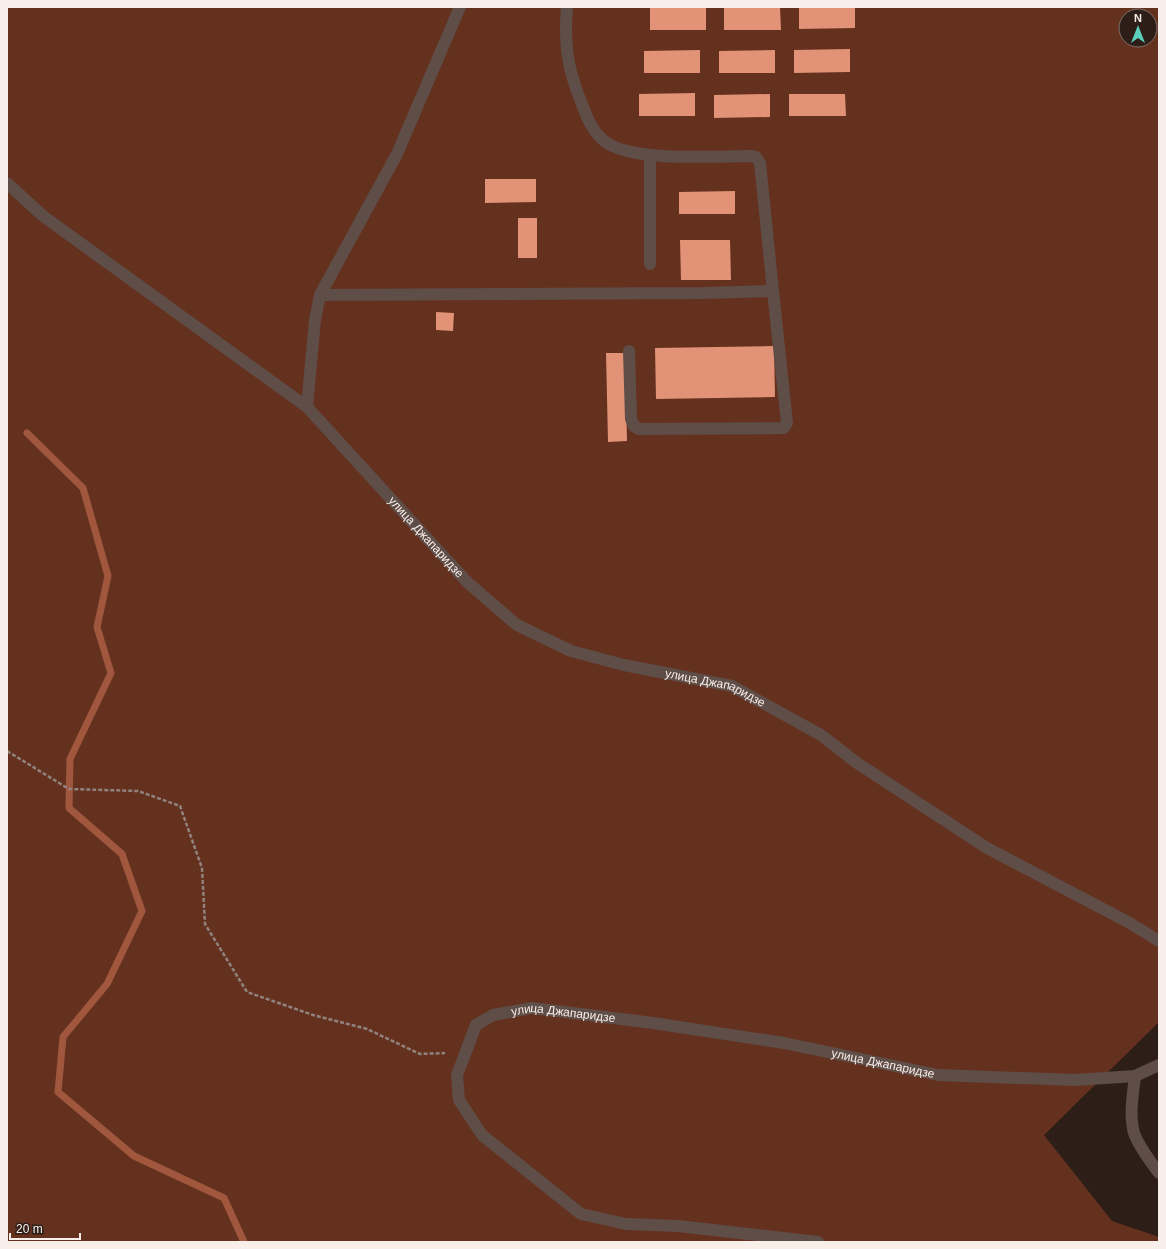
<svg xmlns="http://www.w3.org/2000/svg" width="1166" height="1249" font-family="Arial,sans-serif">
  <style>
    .green { fill: #65311f; fill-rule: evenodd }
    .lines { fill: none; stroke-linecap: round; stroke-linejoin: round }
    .stream { stroke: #a0573e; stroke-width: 7 }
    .building { fill: #e19277 }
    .path { stroke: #90837e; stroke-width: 2.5; stroke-dasharray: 4 2; stroke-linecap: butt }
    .minor { stroke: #5f4d48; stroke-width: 12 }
    .labels { text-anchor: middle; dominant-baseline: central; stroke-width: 4; stroke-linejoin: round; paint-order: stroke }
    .street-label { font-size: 12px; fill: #f8eeea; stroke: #2d1e18 }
  </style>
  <rect width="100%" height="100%" fill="#2d1e18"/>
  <!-- green -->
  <path class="green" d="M7,7H1159V1022L1044,1135L1112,1221L1159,1237V1242H7ZM1126,16H1150V40H1126Z"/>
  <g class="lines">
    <!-- stream -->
    <path class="stream" d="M27,433L83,488L108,576L97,627L111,673L70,759L69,808L122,854L142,911L107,984L63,1037L58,1092L134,1156L224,1198L244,1242"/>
  </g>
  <!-- building -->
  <path class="building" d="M688,7H706V30H650V8Z
    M724,7H780L781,30H724Z
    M799,7H855V28L799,29Z
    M850,49V72L794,73V50Z
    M700,50V73H644V51Z
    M775,50V73H719V51Z
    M695,93V116H639V94Z
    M770,94V117L714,118V95Z
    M789,94H845L846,116H789Z
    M485,179H536V202L485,203Z
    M735,191V214H679V192Z
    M518,218H537V258H518Z
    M680,240H730L731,280H681Z
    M436,312L454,313L453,331L436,330Z
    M774,346L775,397L656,399L655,348Z
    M606,353H625L627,441L608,442Z"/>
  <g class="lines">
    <!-- path -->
    <path class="path" d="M7,751L69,789L138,791L180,806L202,868L205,924L247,992L313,1015L367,1029L420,1054L445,1053"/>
    <!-- minor -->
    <g class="minor">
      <path d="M567,7C564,41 567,67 580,99C586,115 592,133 607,143C637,162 714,156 751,156L756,157L760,163L773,291"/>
      <path d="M650,156V264"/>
      <path id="s1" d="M7,183L43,216L307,407L467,582L517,625L571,651L624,665L732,686L821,735L857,763L987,848L1128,922L1159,941"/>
      <path d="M320,295L703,293L773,291L787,423L784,428L639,429L634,426L631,419L629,351"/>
      <path d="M307,407L315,320L320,295L397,154L460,7"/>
      <path d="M1135,1076C1133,1094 1129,1115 1134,1133C1139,1147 1150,1161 1159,1173"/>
      <path id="s2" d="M818,1242L678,1226L626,1224L581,1214L482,1135L459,1100L457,1075L476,1025L493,1015L532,1008L653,1023L784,1043L938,1075L1075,1080L1135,1076L1159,1065"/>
    </g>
  </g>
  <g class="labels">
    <!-- street labels -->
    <g class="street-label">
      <text stroke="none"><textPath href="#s1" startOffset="551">улица Джапаридзе</textPath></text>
      <text stroke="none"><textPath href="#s1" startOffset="887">улица Джапаридзе</textPath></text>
      <text stroke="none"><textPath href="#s2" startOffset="577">улица Джапаридзе</textPath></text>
      <text stroke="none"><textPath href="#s2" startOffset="901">улица Джапаридзе</textPath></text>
    </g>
  </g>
  <!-- border -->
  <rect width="1166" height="1249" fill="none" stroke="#f8eeea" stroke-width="16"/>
  <!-- north arrow -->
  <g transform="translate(1138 28)"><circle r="19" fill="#2d1e18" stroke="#7e716c"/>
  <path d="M0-3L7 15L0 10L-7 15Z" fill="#5bcebc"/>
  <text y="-6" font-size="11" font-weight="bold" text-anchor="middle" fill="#f8eeea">N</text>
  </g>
  <!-- scale -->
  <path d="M10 1233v6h70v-6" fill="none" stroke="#f8eeea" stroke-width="2"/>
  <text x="16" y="1233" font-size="12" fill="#f8eeea" stroke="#2d1e18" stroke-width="3" paint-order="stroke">20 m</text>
</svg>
